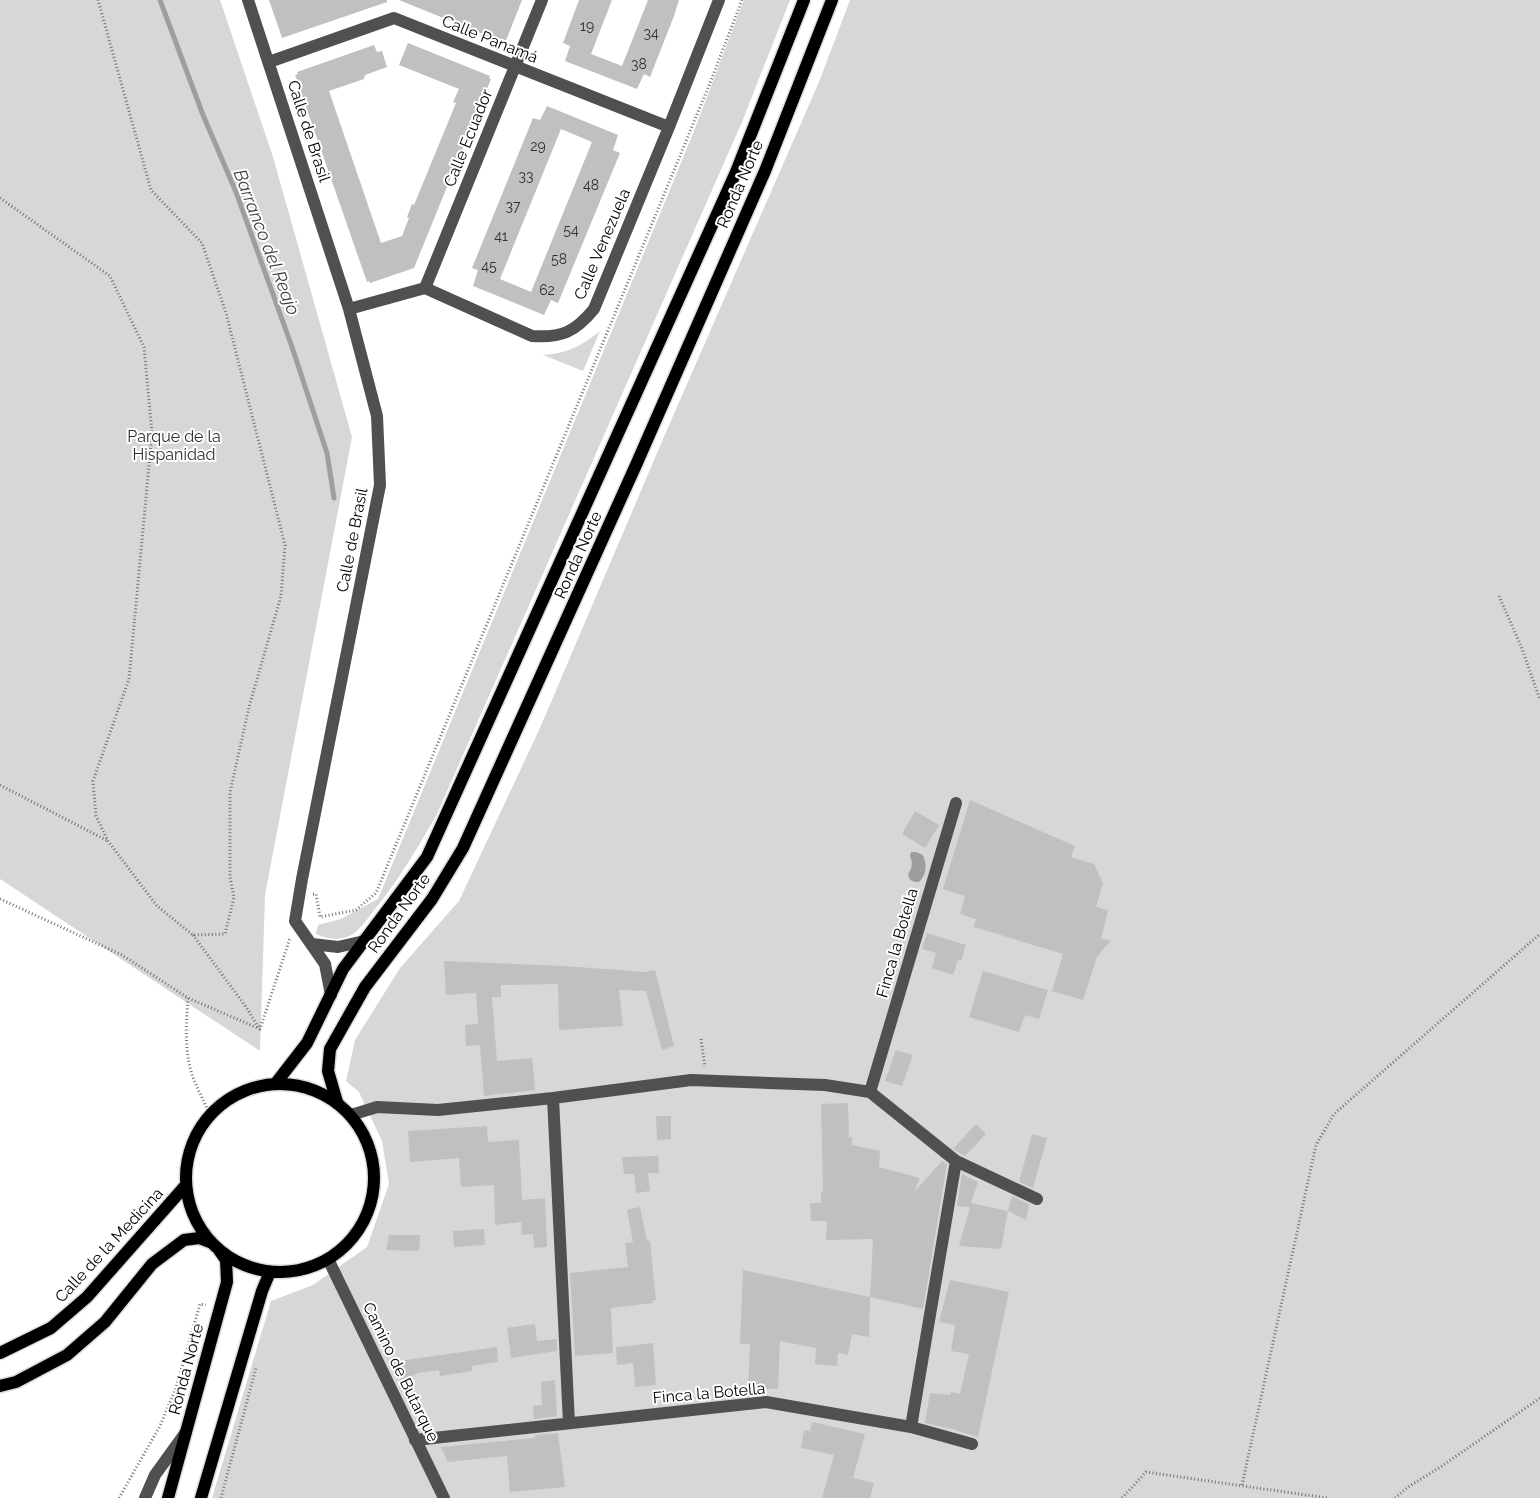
<svg xmlns="http://www.w3.org/2000/svg" width="1540" height="1498" font-family="Raleway,sans-serif">
  <style>
    .green { fill: #d7d7d7 }
    .water { fill: #9e9e9e }
    .lines { fill: none; stroke-linecap: round; stroke-linejoin: round }
    .stream { stroke: #9e9e9e; stroke-width: 5 }
    .building { fill: #c0c0c0; fill-rule: evenodd }
    .major-casing { stroke: #dbdbdb; stroke-width: 15 }
    .path { stroke: #727272; stroke-width: 3; stroke-dasharray: 1 2.5; stroke-linecap: butt }
    .minor { stroke: #505050; stroke-width: 12 }
    .major { stroke: #000; stroke-width: 12 }
    .labels { text-anchor: middle; dominant-baseline: central; stroke-width: 4; stroke-linejoin: round; paint-order: stroke }
    .number-label { font-size: 14px; fill: #303030 }
    .street-label { font-size: 16px; fill: #000; stroke: #fff }
    .park-label { font-size: 16px; fill: #2e2e2e; stroke: #fff }
    .water-label { font-size: 18px; font-style: italic; fill: #3f3f3f; stroke: #fff }
  </style>
  <rect width="100%" height="100%" fill="#fff"/>
  <!-- green -->
  <path class="green" d="M0,0H220L273,157L352,437L265,895L260,1051L0,879Z
    M744,0H790L742,122L437,814C417,849 397,883 371,914C366,921 360,929 353,934C341,941 328,940 316,934L318,925L341,919L378,899L692,136Z
    M850,0H1540V1498H212L271,1301L313,1285L367,1247L389,1184L382,1141L359,1092L346,1081L355,1040L400,968L459,901L540,728L663,439L819,82Z
    M600,331L583,371L543,355C568,353 580,347 600,331Z"/>
  <!-- water -->
  <path class="water" d="M911,852H916L923,855C927,865 927,874 919,882H915L910,880L908,874C912,869 913,863 910,856Z"/>
  <g class="lines">
    <!-- stream -->
    <path class="stream" d="M160,0L203,115L236,192L292,347L327,453L334,498"/>
  </g>
  <!-- building -->
  <path class="building" d="M269,0H387V2L282,38Z
    M399,0H522L505,43Z
    M579,0H612L591,54L622,66L648,0H679L674,16L650,77L644,74L637,89L565,61L570,46L563,43Z
    M408,43L490,76L489,78L491,79L414,268L370,283L369,281L367,282L295,75L298,74L297,72L374,45L377,52L382,51L387,67L365,75L364,79L329,91L381,243L402,236L409,218L407,217L412,204L414,205L456,103L453,102L459,89L399,65Z
    M547,106L618,135L613,150L620,153L558,303L551,300L544,315L473,286L478,270L472,268L533,118L540,120ZM561,129L592,142L531,292L500,279Z
    M970,800L1075,846L1071,857L1094,864L1103,883L1096,907L1108,910L1101,939L1111,940L1097,957L1083,1000L1052,991L1063,954L974,927L976,919L960,914L965,896L943,889Z
    M915,811L939,825L925,848L902,834Z
    M927,933L966,945L961,961L958,960L953,975L932,968L936,953L922,949Z
    M444,961L564,966L646,972L655,970L674,1046L662,1050L646,991L619,990L623,1026L559,1030L558,984L501,985V997H492L497,1061L532,1058L535,1090L484,1096L480,1045L466,1046L465,1025L478,1024L476,993L446,995Z
    M983,971L1048,990L1039,1019L1025,1015L1019,1032L969,1017Z
    M896,1050L913,1055L902,1086L885,1081Z
    M848,1103L849,1137H852V1145L880,1151L879,1167L920,1178L914,1192L942,1161L947,1164L923,1309L870,1297L873,1239L826,1240L827,1221H811L810,1203H821V1191H823L821,1104Z
    M656,1116H671V1139L657,1140Z
    M976,1124L986,1134L965,1156L953,1149Z
    M487,1126L488,1142L519,1140L522,1200L545,1198L547,1247L534,1248L533,1234L522,1235L521,1222L495,1225L494,1185L461,1187L459,1158L410,1162L408,1131Z
    M1032,1134L1047,1138L1033,1188L1019,1182Z
    M658,1156L659,1173H648L650,1191L636,1193L634,1174H624L622,1157Z
    M962,1174L978,1182L971,1203L1008,1211L1001,1249L959,1246L970,1207L957,1206Z
    M1012,1196L1029,1204L1026,1220L1008,1211Z
    M640,1207L647,1241H650L656,1300H653V1303L611,1308L613,1353L575,1356L570,1273L628,1267L625,1243L633,1242L627,1210Z
    M484,1229L485,1245L454,1247L453,1231Z
    M389,1235H420L419,1251L386,1250Z
    M743,1270L870,1297L869,1337L852,1334L848,1355L838,1353L837,1366L815,1364L816,1348L780,1341L778,1389L748,1388L750,1344H740Z
    M950,1280L1009,1292L978,1437L957,1431V1430L925,1423L930,1393L951,1395V1392L960,1394L969,1354L951,1351L955,1325L939,1322Z
    M535,1324L537,1341L557,1339V1351L511,1358L507,1328Z
    M653,1343L656,1385L635,1387L633,1363L617,1365L616,1347Z
    M497,1347L498,1362L472,1366V1371L440,1376L439,1370L418,1373L402,1382L392,1362Z
    M555,1380L557,1416L534,1419L533,1406L542,1405L541,1382Z
    M812,1422L865,1434L853,1478L874,1483L870,1498H822L834,1455L801,1448L804,1430L810,1431Z
    M558,1433L565,1487L510,1492L507,1456L448,1462L441,1447L535,1438V1435Z"/>
  <g class="lines">
    <defs>
      <path id="major" d="M276,1083L307,1043L343,969L427,857L736,172L804,0
        M186 1178a94 94 0 1 1 188 0a94 94 0 1 1-188 0Z
        M337,1102L328,1071L330,1049L365,987L432,899L463,848L636,465L765,171L832,0
        M0,1353L51,1328L87,1297L186,1185
        M0,1386L16,1382L67,1355L105,1322L152,1264L184,1240L199,1238L212,1243
        M168,1498L227,1282L226,1260L219,1250
        M201,1498L262,1291L270,1272"/>
    </defs>
    <!-- major casing -->
    <use href="#major" class="major-casing"/>
    <!-- path -->
    <path class="path" d="M0,198L110,276L144,347L152,433L129,679L93,781L96,816L108,841L157,906L193,935L225,934L234,897L230,877V792L249,707L281,596L285,545L226,313L202,243L151,190L98,0
      M1499,596L1521,646L1540,700
      M0,785L108,841
      M313,894H316L320,917L356,910L376,893L710,83L742,0
      M0,899L122,955L188,998L260,1029L290,938
      M193,935L246,1007L259,1028
      M188,998C186,1024 184,1055 194,1080C199,1092 205,1103 210,1116
      M701,1039L705,1067
      M1242,1485L1316,1145L1334,1114L1540,934
      M119,1498L160,1426L176,1388L200,1304L206,1305
      M221,1498L256,1368
      M1122,1498L1146,1472L1327,1498
      M1395,1498L1408,1487L1442,1466L1540,1398"/>
    <!-- minor -->
    <path class="minor" d="M248,0L349,309L377,416L380,485L302,879L295,921L325,964L331,995
      M269,62L394,18L669,127
      M425,288L542,0
      M349,309L425,288L532,336C562,338 575,332 594,309L669,127L719,0
      M312,944L338,947L364,941
      M870,1092L956,803
      M553,1098L569,1423
      M351,1115L377,1107L438,1110L553,1098L691,1080L825,1085L870,1092L956,1161L1037,1199
      M328,1259L444,1498
      M911,1427L956,1161
      M415,1440L766,1402L911,1427L972,1444
      M145,1498L155,1475L186,1432"/>
    <!-- major -->
    <use href="#major" class="major"/>
  </g>
  <g class="labels">
    <!-- number labels -->
    <g class="number-label">
      <text x="587" y="26">19</text>
      <text x="651" y="33">34</text>
      <text x="639" y="64">38</text>
      <text x="538" y="146">29</text>
      <text x="526" y="176">33</text>
      <text x="591" y="185">48</text>
      <text x="513" y="206">37</text>
      <text x="571" y="230">54</text>
      <text x="501" y="236">41</text>
      <text x="559" y="259">58</text>
      <text x="489" y="266">45</text>
      <text x="547" y="290">62</text>
    </g>
    <!-- street labels -->
    <g class="street-label">
      <text transform="translate(490 39) rotate(22)">Calle Panamá</text>
      <text transform="translate(309 131) rotate(72)">Calle de Brasil</text>
      <text transform="translate(468 138) rotate(-68)">Calle Ecuador</text>
      <text transform="translate(740 184) rotate(-67)">Ronda Norte</text>
      <text transform="translate(602 244) rotate(-67)">Calle Venezuela</text>
      <text transform="translate(352 540) rotate(-79)">Calle de Brasil</text>
      <text transform="translate(578 555) rotate(-66)">Ronda Norte</text>
      <text transform="translate(399 913) rotate(-54)">Ronda Norte</text>
      <text transform="translate(897 943) rotate(-74)">Finca la Botella</text>
      <text transform="translate(109 1245) rotate(-47)">Calle de la Medicina</text>
      <text transform="translate(186 1369) rotate(-75)">Ronda Norte</text>
      <text transform="translate(401 1372) rotate(64)">Camino de Butarque</text>
      <text transform="translate(709 1393) rotate(-5)">Finca la Botella</text>
    </g>
    <!-- park labels -->
    <g class="park-label">
      <text x="174" y="436">Parque de la<tspan x="174" dy="18">Hispanidad</tspan></text>
    </g>
    <!-- water labels -->
    <g class="water-label">
      <text transform="translate(267 242) rotate(69)">Barranco del Reajo</text>
    </g>
  </g>
</svg>
